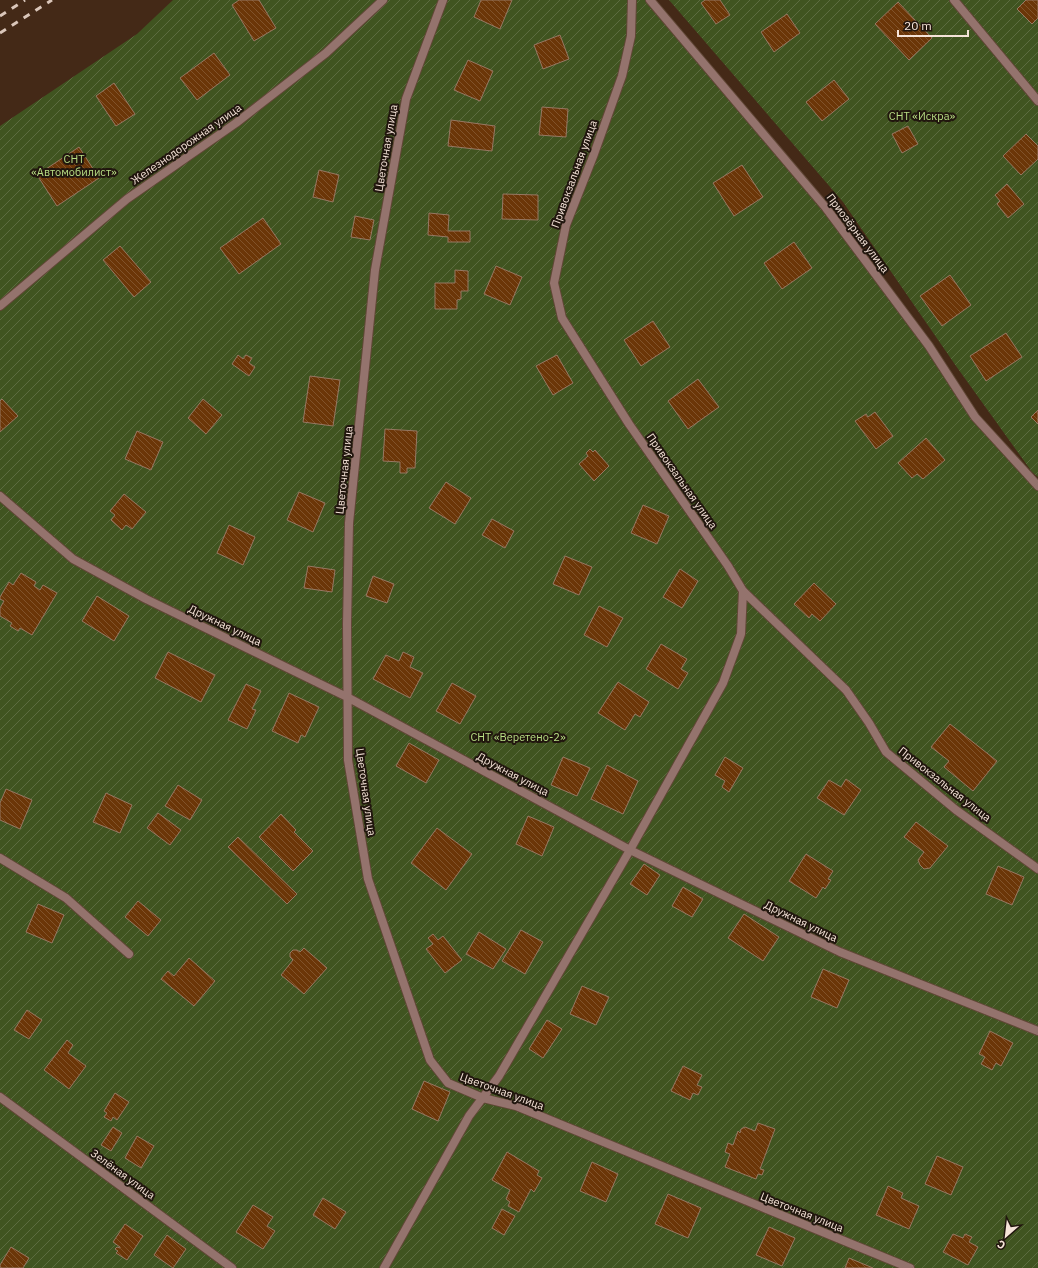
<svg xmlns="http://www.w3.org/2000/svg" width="1038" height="1268" font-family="'IBM Plex Sans',sans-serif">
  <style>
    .garden { fill: url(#garden-furrows) }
    .building { fill: url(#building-back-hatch); stroke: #977863 }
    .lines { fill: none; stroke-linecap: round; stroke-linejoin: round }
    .street-casing { stroke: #604736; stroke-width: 10 }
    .street { stroke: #94736d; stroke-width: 8 }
    .rail { stroke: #dac6ba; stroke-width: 3; stroke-dasharray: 7 7; stroke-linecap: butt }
    .labels { text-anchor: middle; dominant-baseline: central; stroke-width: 4; stroke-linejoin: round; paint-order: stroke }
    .park-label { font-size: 11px; fill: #b9df85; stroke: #21160e }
    .street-label { font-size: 11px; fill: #f5e3d8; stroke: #21160e }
  </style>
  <defs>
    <pattern id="garden-furrows" width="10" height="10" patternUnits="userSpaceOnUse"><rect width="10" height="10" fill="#405420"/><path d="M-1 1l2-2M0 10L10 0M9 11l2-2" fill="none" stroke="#5c6c40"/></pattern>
    <pattern id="building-back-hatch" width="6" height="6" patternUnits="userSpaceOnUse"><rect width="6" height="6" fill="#6b3608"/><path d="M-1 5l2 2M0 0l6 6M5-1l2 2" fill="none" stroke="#81532b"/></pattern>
  </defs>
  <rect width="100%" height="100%" fill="#442917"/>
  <!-- garden -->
  <path class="garden" d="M173,0H650L826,208L975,417L1038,486V1268H0V126L137,34Z
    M669,0H1038V477L1032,472L956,366L843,202Z"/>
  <!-- building -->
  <path class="building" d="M239,0H259L276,28L254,41L232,5Z
    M481,0H512L500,29L474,17Z
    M705,0H720L730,15L716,24L701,3Z
    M1026,0H1038V18L1032,24L1017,9Z
    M898,2L932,38L909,60L875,24Z
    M787,14L800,33L774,52L761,32Z
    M560,35L569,59L543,69L534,45Z
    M214,53L230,75L197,100L180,78Z
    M468,60L493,71L480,101L454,90Z
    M834,80L849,99L822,121L806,102Z
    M114,83L135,114L116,126L96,96Z
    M542,107L568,109L566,137L539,135Z
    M451,120L495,126L492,151L448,146Z
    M908,126L918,144L902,153L892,134Z
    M1026,134L1038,146V159L1021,175L1003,156Z
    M79,147L99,178L57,206L37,175Z
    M742,165L763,197L734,216L713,183Z
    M319,170L339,175L333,202L313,197Z
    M1007,184L1024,204L1008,218L997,204L1000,201L995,195Z
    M503,194L538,195V220L502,219Z
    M429,213L449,215L448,231H470V242H448V237L428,235Z
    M355,216L374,220L370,240L351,237Z
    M263,218L281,244L239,274L220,248Z
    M794,242L812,268L782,289L764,263Z
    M120,246L151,282L134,297L103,260Z
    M496,266L522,277L510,305L484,294Z
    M455,270L468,271V291H461V299L457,300V309H435V283H455Z
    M950,275L971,305L942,326L920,296Z
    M653,321L670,347L641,366L624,340Z
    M1006,333L1022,357L986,381L970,356Z
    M238,355L243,359L246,355L252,358L249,363L255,367L249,376L232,364Z
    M557,355L573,383L553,395L536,366Z
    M310,376L340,380L333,426L303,422Z
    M698,379L719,407L688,429L668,401Z
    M2,399L18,416L0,432V401Z
    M203,399L222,415L206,434L188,418Z
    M1038,410V424L1031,417Z
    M875,412L893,436L876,449L855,421L866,414L868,417Z
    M385,429L417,431L415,468H407V473H400V462L383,461Z
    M137,431L163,442L151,470L125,459Z
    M926,438L945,460L923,479L917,474L912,478L898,463Z
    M590,449L593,452L595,450L609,466L594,481L579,464L588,456L586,453Z
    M446,482L471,498L455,524L429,508Z
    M299,492L325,503L313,532L287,520Z
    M124,494L146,512L132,529L126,525L122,530L111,520L115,515L110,511Z
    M643,505L669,516L657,544L631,533Z
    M492,519L514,531L505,548L482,535Z
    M229,525L255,537L243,565L217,553Z
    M565,556L592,567L579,595L553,584Z
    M308,566L335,570L332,592L304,588Z
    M680,569L698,581L682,608L663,597Z
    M21,573L36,582L34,586L40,590L43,585L57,593L32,635L20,628L18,631L10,626L12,623L0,616V608L4,601L0,599V597L9,582L13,585Z
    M373,576L394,584L387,603L366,596Z
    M814,583L836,604L820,621L812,614L809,618L794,604Z
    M97,596L129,616L114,641L82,621Z
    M599,606L623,618L607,647L584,635Z
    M661,644L687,659L681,669L688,673L678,689L646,669Z
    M168,652L215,675L201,702L155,678Z
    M403,652L414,657L410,667L423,673L410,698L373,679L386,655L399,661Z
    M618,682L649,702L640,717L635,714L625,730L598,713Z
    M452,683L476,696L460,724L436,711Z
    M246,684L261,691L252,709L256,710L247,729L228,720Z
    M289,693L319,707L305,737L301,735L298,743L272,731Z
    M950,724L997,761L973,791L944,767L949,761L931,747Z
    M409,743L439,760L426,783L396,766Z
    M563,757L590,768L577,796L551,785Z
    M725,757L743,768L729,792L722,787L725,781L715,775Z
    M607,765L638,781L623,814L591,799Z
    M846,779L861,790L844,815L817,798L829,780L841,787Z
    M178,785L202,800L190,820L165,806Z
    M6,789L32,800L20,829L0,820V803Z
    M106,793L132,805L120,833L93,822Z
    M158,813L181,830L170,845L147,828Z
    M281,814L296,830L294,832L313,851L293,871L259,837Z
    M528,816L554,827L542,856L516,844Z
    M916,822L948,846L930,868L924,869L920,865L918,860L924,852L904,837Z
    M437,828L472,854L446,890L411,863Z
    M238,837L297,894L287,904L228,847Z
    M806,854L833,871L828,879L831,880L825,889L823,887L816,898L789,881Z
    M644,864L660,875L647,895L630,884Z
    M998,866L1024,877L1012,905L986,894Z
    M683,887L703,899L692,917L672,906Z
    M138,901L161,920L148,936L125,917Z
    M38,904L64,915L52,943L26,932Z
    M744,914L779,937L763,961L728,938Z
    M521,930L543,942L525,974L502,961Z
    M479,932L506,949L493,969L466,954Z
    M433,934L438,940L443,936L462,960L445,973L426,949L433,944L428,938Z
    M304,948L327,968L304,994L281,975L293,960L290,957V953L293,950H297L300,952Z
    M189,958L215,981L194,1006L161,979L168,971L174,976Z
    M823,969L849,980L837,1008L811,997Z
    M582,986L609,997L596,1025L570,1014Z
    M27,1010L42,1020L29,1039L14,1030Z
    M547,1020L562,1029L543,1058L529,1049Z
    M990,1031L1013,1043L1001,1066L996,1063L992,1070L981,1064L985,1057L979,1054Z
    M67,1040L73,1045L68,1053L86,1066L69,1089L44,1070Z
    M683,1066L702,1075L697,1085L702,1087L698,1095L693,1093L690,1100L671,1091Z
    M424,1081L450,1092L438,1121L412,1109Z
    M115,1093L129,1102L117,1120L113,1117L111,1121L104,1117L107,1113L104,1111Z
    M758,1123L775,1129L760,1169L764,1170L762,1175L758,1174L756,1179L725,1167L730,1154L725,1152L728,1143L733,1145L738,1131L740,1133L741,1129L745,1127L755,1131Z
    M113,1127L122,1133L111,1151L101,1145Z
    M137,1136L154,1146L141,1168L125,1158Z
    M507,1152L539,1171L537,1175L542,1178L534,1192L531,1189L519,1212L508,1206L510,1202L506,1199L510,1190L492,1180Z
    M937,1156L963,1167L951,1195L925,1184Z
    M592,1162L618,1174L606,1202L580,1191Z
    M888,1186L903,1193L901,1198L919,1206L909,1229L876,1215Z
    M668,1194L701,1208L688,1238L655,1224Z
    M323,1198L346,1212L335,1229L313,1215Z
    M253,1205L273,1217L267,1226L275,1231L263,1249L236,1232Z
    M502,1209L515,1216L504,1235L492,1228Z
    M125,1224L143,1236L127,1260L116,1253L118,1251L115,1249L117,1247L120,1248V1247L113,1242Z
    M769,1227L795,1238L782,1266L756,1255Z
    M953,1234L963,1238L965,1234L972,1237L969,1242L978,1247L968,1265L943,1252Z
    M167,1235L186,1249L173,1268L154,1255Z
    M11,1247L29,1258L23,1268H0V1265Z
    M849,1258L873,1268H845Z"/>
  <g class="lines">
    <defs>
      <path id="street" d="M443,0L406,99L375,270L349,523L347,624L348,760L368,879L430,1060L448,1083L483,1098L516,1106L910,1268
        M632,0L631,36L622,76L594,154L566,225L554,283L562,318L629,424L728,566L743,591L846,690L869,723L886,752L956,810L1038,869
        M650,0L826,208L929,346L975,417L1038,486
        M954,0L1038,101
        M0,306L127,199L236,123L326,53L383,0
        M0,496L73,559L146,599L347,697L630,850L840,952L1038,1031
        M0,858L66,898L129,954
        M0,1097L232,1268
        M384,1268L469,1116L499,1076L630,850L723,683L741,634L743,591"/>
    </defs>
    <!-- street casing -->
    <use href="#street" class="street-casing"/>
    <!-- street -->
    <use href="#street" class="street"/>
    <!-- rail -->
    <path class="rail" d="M0,16L25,0
      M0,33L52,0"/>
  </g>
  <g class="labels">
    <!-- park labels -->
    <g class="park-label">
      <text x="922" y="116">СНТ «Искра»</text>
      <text x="74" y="159">СНТ<tspan x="74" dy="13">«Автомобилист»</tspan></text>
      <text x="518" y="737">СНТ «Веретено-2»</text>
    </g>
    <!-- street labels -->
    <g class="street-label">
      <text transform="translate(186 144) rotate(-35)">Железнодорожная улица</text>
      <text transform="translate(386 148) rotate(-80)">Цветочная улица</text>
      <text transform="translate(574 174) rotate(-70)">Привокзальная улица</text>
      <text transform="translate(858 233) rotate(53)">Приозёрная улица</text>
      <text transform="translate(344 470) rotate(-84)">Цветочная улица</text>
      <text transform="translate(682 481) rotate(55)">Привокзальная улица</text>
      <text transform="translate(225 625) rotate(26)">Дружная улица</text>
      <text transform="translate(513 774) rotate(28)">Дружная улица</text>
      <text transform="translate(945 784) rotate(38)">Привокзальная улица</text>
      <text transform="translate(366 792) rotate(82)">Цветочная улица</text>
      <text transform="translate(801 921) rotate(26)">Дружная улица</text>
      <text transform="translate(502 1091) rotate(20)">Цветочная улица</text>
      <text transform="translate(123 1174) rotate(36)">Зелёная улица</text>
      <text transform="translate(802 1212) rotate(22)">Цветочная улица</text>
    </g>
  </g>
  <!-- north arrow -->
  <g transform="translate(1006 1236) rotate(208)" stroke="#21160e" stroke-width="3" paint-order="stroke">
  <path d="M0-3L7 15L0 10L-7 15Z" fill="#f5e3d8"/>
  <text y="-6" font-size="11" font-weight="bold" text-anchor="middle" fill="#f5e3d8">С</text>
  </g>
  <!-- scale -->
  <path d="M898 30v6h70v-6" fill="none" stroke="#f5e3d8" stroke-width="2"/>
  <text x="904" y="30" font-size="12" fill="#f5e3d8" stroke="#21160e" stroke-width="3" paint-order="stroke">20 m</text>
</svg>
